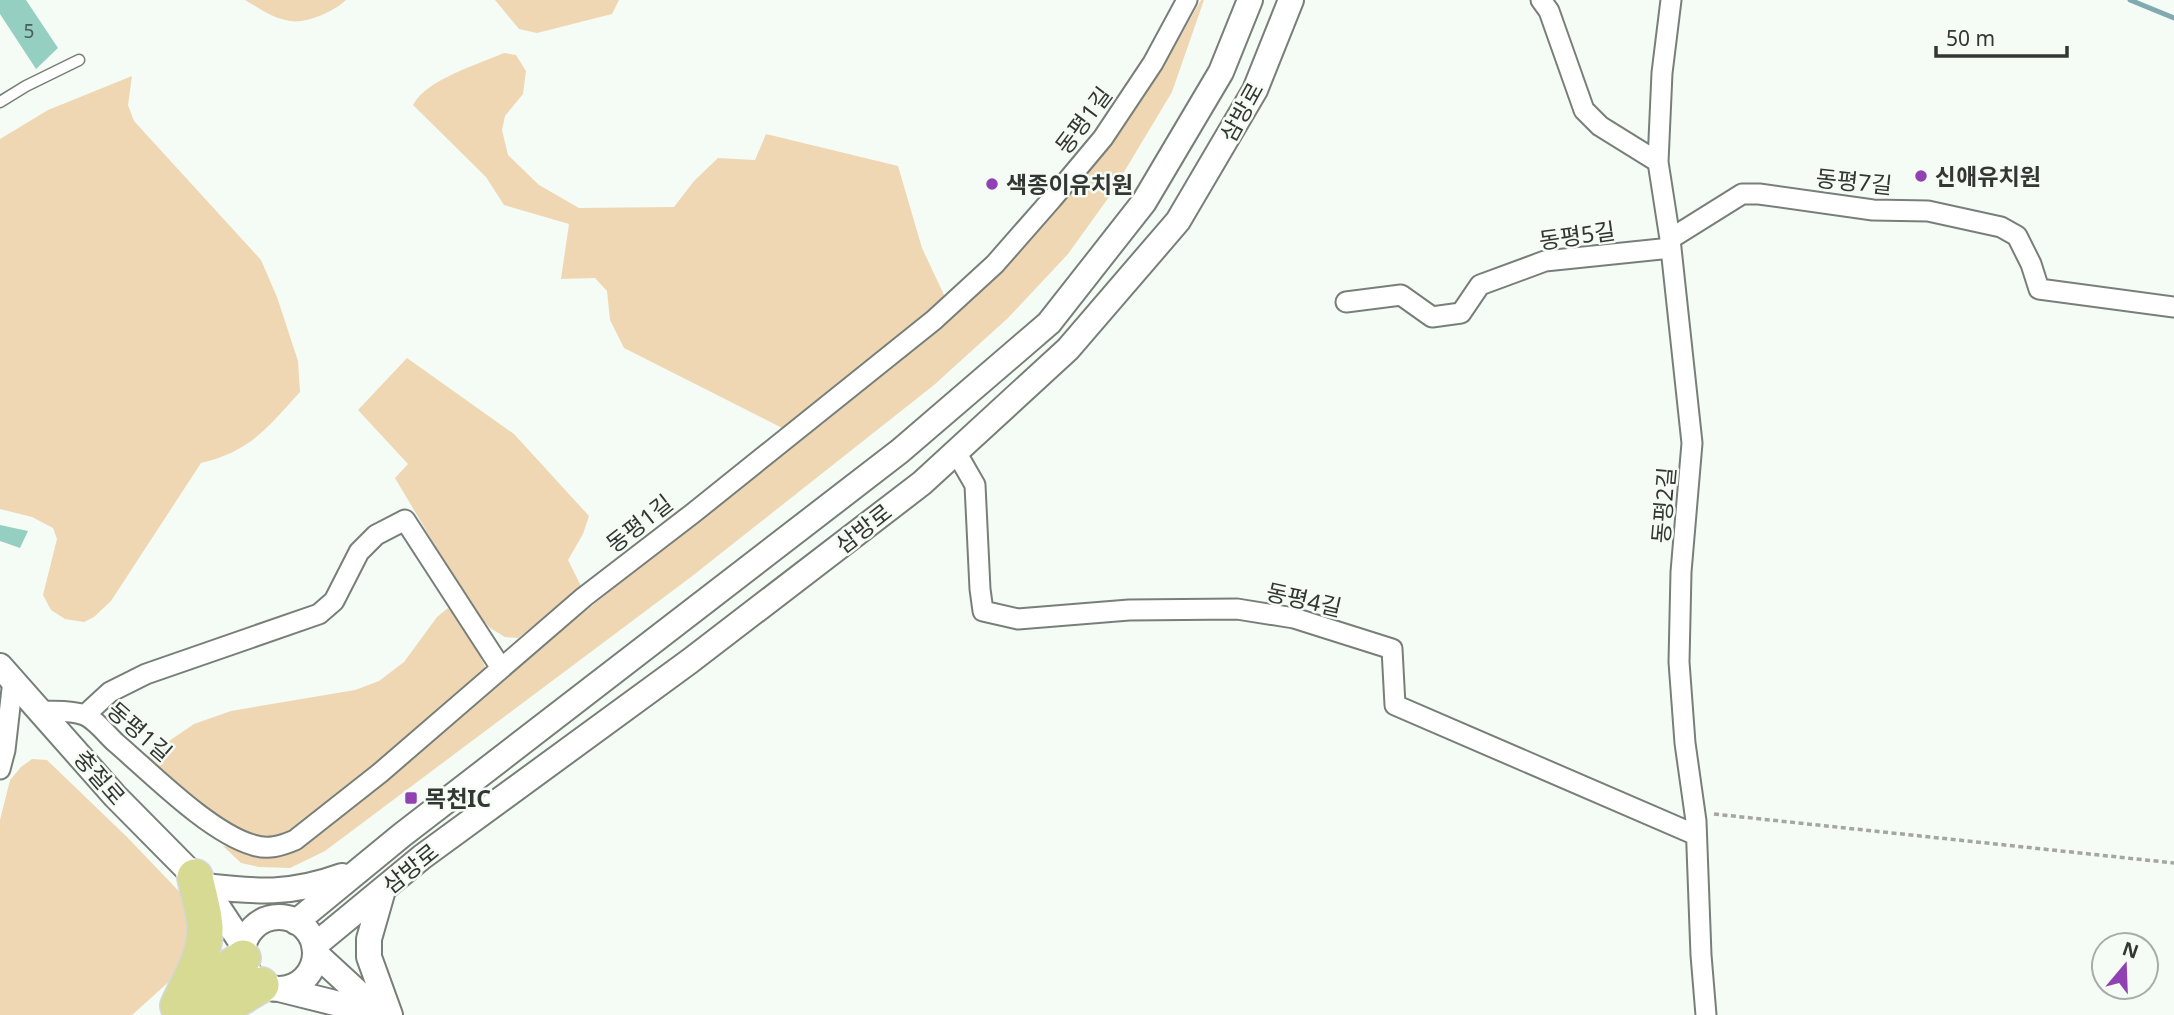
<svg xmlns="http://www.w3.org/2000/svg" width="2174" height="1015" font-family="'Noto Sans','Noto Sans KR',sans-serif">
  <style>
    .green { fill: #efd7b4 }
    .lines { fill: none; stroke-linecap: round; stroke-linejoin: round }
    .stream { stroke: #80aab2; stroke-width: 5 }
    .building { fill: #95cfc2 }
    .service-casing { stroke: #787f78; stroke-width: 13 }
    .minor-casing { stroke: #787f78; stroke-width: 23 }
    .tertiary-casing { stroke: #787f78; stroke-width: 28 }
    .motorway-casing { stroke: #d6d7d6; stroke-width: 38 }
    .path { stroke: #a2a7a2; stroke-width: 3.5; stroke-dasharray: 5 3.5; stroke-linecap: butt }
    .service { stroke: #fff; stroke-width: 10 }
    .minor { stroke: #fff; stroke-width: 19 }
    .tertiary { stroke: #fff; stroke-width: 24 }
    .motorway { stroke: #d6da92; stroke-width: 35 }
    .poi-dot { fill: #9042b3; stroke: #f5fcf5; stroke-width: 2.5 }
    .labels { text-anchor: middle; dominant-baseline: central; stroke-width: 5; stroke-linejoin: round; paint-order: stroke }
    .number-label { font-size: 19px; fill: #4c5c57 }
    .street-label { font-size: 23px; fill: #333633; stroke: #f5fcf5 }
    .poi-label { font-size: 23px; font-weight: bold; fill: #333633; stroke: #f5fcf5; text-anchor: start }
  </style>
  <rect width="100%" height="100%" fill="#f5fcf5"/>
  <!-- green -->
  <path class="green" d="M245,0H346C335,11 306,24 290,21C274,19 258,8 245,0Z
    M495,0H619L612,14L537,33L519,29Z
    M1201,0H1204L1172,92L1109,197L1068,254L1008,318L934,385L691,577L325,851L290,868L259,867L241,863L223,846L280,853L492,687L678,536L1068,191L1123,127L1173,49Z
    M504,53L516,55L526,71L523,94L505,116L502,130L508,155L539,185L579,208L674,207L694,181L718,158L755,160L766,134L898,166L922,248L945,297L884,353L786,430L624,348L610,320L607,291L595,278L561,279L569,224L504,205L486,177L413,105C427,79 477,65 504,53Z
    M132,76L128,105L134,121L261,260L277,297L298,361L300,392C267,428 251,451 201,463L111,601L94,617L84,622L65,619L51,610L43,595L57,539L53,528L32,517L0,509V139L48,110Z
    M407,358L514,434L589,516L583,534L568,560L582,588L518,638L505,637L490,628L471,606L395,478L408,464L358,410Z
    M448,608L470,635L486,669L299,832C292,834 285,838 278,839C236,845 177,782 147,756L194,724L231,711L355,690L379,681L404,662L437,617Z
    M32,759L47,760L127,837L195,908L192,961L132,1015H0V820L10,780L21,767Z"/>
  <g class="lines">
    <!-- stream -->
    <path class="stream" d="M2130,0L2174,18"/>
  </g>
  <!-- building -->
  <path class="building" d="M0,0H26L58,48L36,69L0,14Z
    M0,525L28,531L20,548L0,541Z"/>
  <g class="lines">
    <defs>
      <path id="service" d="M0,102L26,86L79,60"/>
      <path id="minor" d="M1541,0L1549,11L1584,110L1600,126L1658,162
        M1671,0L1662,73L1658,162L1670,239L1692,443L1681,572L1679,662L1685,743L1696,821L1701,955L1706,1015
        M1670,239L1742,194H1759L1873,210L1928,211L2001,227L2017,236L2031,264L2039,289L2174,307
        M1346,302L1401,295L1432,317L1461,313L1480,285L1545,261L1671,248
        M956,452L975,485L980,589L983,611L1018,619L1129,610L1237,609L1294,618L1392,649L1395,705L1696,835
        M41,711C54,712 71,710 84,715C95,719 107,735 116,743C151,773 210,833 253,845C268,850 281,846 295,840L380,773L584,597L692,514L934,320L995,264L1052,199L1103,138L1153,63L1187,0
        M85,715L110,692L146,674L319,614L334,601L359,552L376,535L405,520L501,668
        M0,769L5,750L13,680"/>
      <path id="tertiary" d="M0,666L115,796L204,886L243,945
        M204,886C257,892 290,895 342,876
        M383,890L369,939V957L390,1015
        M243 953a36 36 0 1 1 72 0a36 36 0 1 1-72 0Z
        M296,922L402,835L900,451L1049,323L1144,202L1221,72L1250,0
        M314,946L422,857L690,661L922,483L1068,349L1178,221L1255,90L1291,0
        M315,953L377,1010
        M279,989L343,1005L376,1010"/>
      <path id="motorway" d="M181,1004L243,958
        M178,1006C189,981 206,955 205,927C204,910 198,893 195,877
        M211,1015L261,985"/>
    </defs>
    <!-- service casing -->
    <use href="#service" class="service-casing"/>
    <!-- minor casing -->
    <use href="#minor" class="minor-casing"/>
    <!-- tertiary casing -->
    <use href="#tertiary" class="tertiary-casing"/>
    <!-- motorway casing -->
    <use href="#motorway" class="motorway-casing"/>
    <!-- path -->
    <path class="path" d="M1714,814L2174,863"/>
    <!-- service -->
    <use href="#service" class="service"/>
    <!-- minor -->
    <use href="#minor" class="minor"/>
    <!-- tertiary -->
    <use href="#tertiary" class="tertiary"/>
    <!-- motorway -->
    <use href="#motorway" class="motorway"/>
  </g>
  <!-- markers -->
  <g class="poi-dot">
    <circle cx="1921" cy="176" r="7"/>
    <circle cx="992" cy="184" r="7"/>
    <rect x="404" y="791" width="14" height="14" rx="3.5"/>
  </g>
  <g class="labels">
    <!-- number labels -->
    <g class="number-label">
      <text x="29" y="31">5</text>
    </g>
    <!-- street labels -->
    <g class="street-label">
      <text transform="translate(1241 112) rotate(-61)">삼방로</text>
      <text transform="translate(1083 120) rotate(-53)">동평1길</text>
      <text transform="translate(1854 181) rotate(6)">동평7길</text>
      <text transform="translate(1577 235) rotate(-8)">동평5길</text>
      <text transform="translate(1663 505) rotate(-85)">동평2길</text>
      <text transform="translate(639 523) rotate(-38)">동평1길</text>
      <text transform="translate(863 528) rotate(-38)">삼방로</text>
      <text transform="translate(1304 599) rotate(13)">동평4길</text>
      <text transform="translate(140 731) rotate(41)">동평1길</text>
      <text transform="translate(100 777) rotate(49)">충절로</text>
      <text transform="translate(410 868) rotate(-39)">삼방로</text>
    </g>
    <!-- poi labels -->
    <g class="poi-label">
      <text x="1935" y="176">신애유치원</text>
      <text x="1006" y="184">색종이유치원</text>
      <text x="425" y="798">목천IC</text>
    </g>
  </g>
  <!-- north arrow -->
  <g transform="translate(2125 966) rotate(19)"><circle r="33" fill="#f5fcf5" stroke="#a7ada7" stroke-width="2"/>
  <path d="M0-5L12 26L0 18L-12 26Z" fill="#9042b3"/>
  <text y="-10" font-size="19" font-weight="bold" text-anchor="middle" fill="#333633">N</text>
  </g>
  <!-- scale -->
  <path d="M1936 46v10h131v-10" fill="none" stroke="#333633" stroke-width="3.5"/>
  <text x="1946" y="46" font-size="21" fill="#333633" stroke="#f5fcf5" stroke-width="5" paint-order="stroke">50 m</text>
</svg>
